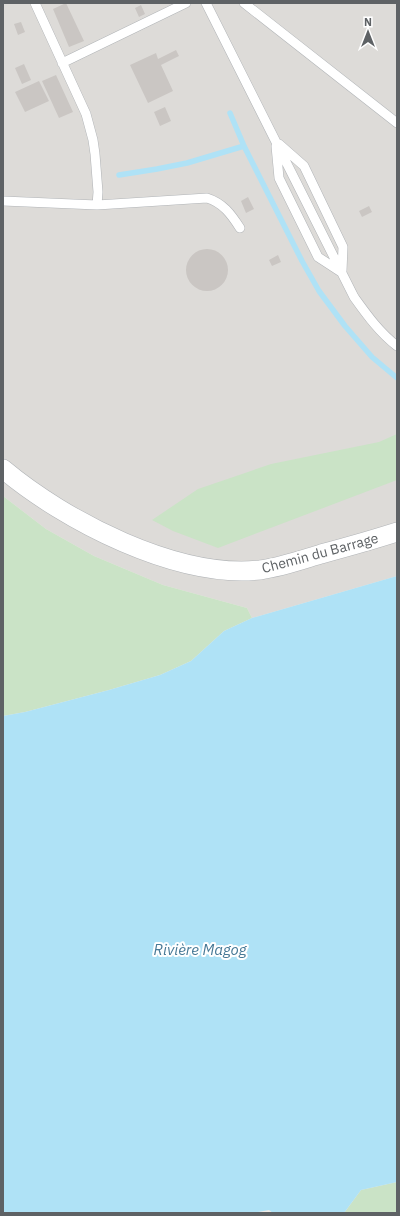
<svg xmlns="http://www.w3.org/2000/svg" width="400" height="1216" font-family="'IBM Plex Sans',sans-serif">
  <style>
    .industrial { fill: #dddbd8 }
    .green { fill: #cae3c6 }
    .water { fill: #afe2f6 }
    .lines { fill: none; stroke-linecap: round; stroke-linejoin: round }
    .stream { stroke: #afe2f6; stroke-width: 5.5 }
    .building { fill: #cac6c3 }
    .lane-casing { stroke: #b1b4b7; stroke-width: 10 }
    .street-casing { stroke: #b1b4b7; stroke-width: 20 }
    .lane { stroke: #fff; stroke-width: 9 }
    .street { stroke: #fff; stroke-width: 19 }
    .labels { text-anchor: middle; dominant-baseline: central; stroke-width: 4; stroke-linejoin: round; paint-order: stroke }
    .street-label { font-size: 14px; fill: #5e6265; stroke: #fff }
    .water-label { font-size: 15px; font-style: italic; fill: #477996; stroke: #fff }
  </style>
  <rect width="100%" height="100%" fill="#eeebe6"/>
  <!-- industrial -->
  <path class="industrial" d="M3,3H397V576L252,618L247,608L163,585L94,556L46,529L3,496Z"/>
  <!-- green -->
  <path class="green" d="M397,434V480L218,548L173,531L152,520L198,489L271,464L379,442Z
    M3,496L46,529L94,556L163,585L247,608L252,618L224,631L191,661L160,675L109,690L25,712L3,716Z
    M397,1182V1213H344L361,1190Z"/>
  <!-- water -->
  <path class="water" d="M397,576V1182L361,1190L344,1213H273L269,1210L253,1213H3V716L25,712L109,690L160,675L191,661L224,631L252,618Z"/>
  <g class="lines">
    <!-- stream -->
    <path class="stream" d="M230,113L244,146
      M119,175L157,169L187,163L244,146L302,261L319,291L345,326L372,357L397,378"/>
  </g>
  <!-- building -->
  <path class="building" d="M66,3L84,41L69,47L53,9Z
    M141,5L145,14L139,17L135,8Z
    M21,22L25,32L18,35L14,24Z
    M176,50L179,56L161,65L173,91L148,103L130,65L156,53L158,59Z
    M24,64L31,80L22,84L15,68Z
    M56,75L73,112L59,118L42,81Z
    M39,81L49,101L25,112L15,92Z
    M165,107L171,121L160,126L154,112Z
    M248,197L254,209L246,213L241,201Z
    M369,206L372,212L362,217L359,211Z
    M186 270a21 21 0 1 1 42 0a21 21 0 1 1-42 0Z
    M278,255L281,262L272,266L269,260Z"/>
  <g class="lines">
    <defs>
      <path id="lane" d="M35,3L86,114L93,140L95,154L98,192L97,205
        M206,3L354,297C367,315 379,332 397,346
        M244,3L397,123
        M62,63L186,3
        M279,144L304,166L343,247L342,271
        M276,146L279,178L318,257L341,272
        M3,201L97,205L207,198C223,203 231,214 240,228"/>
      <path id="street" d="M3,469C65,521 177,579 260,570C281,567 301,560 321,554C347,547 372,540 397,532"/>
    </defs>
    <!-- lane casing -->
    <use href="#lane" class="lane-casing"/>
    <!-- street casing -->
    <use href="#street" class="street-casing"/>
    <!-- lane -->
    <use href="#lane" class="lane"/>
    <!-- street -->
    <use href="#street" class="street"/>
  </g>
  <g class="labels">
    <!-- street labels -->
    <g class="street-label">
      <text transform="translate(320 553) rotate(-15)">Chemin du Barrage</text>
    </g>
    <!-- water labels -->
    <g class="water-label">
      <text x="200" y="949">Rivière Magog</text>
    </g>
  </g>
  <!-- border -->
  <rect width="400" height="1216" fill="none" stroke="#5e6265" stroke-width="8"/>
  <!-- north arrow -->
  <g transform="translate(368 32)" stroke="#ffffff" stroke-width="3" paint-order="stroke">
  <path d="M0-3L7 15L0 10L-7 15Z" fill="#5e6265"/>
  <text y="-6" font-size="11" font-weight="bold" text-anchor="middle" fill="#5e6265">N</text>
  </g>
</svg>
